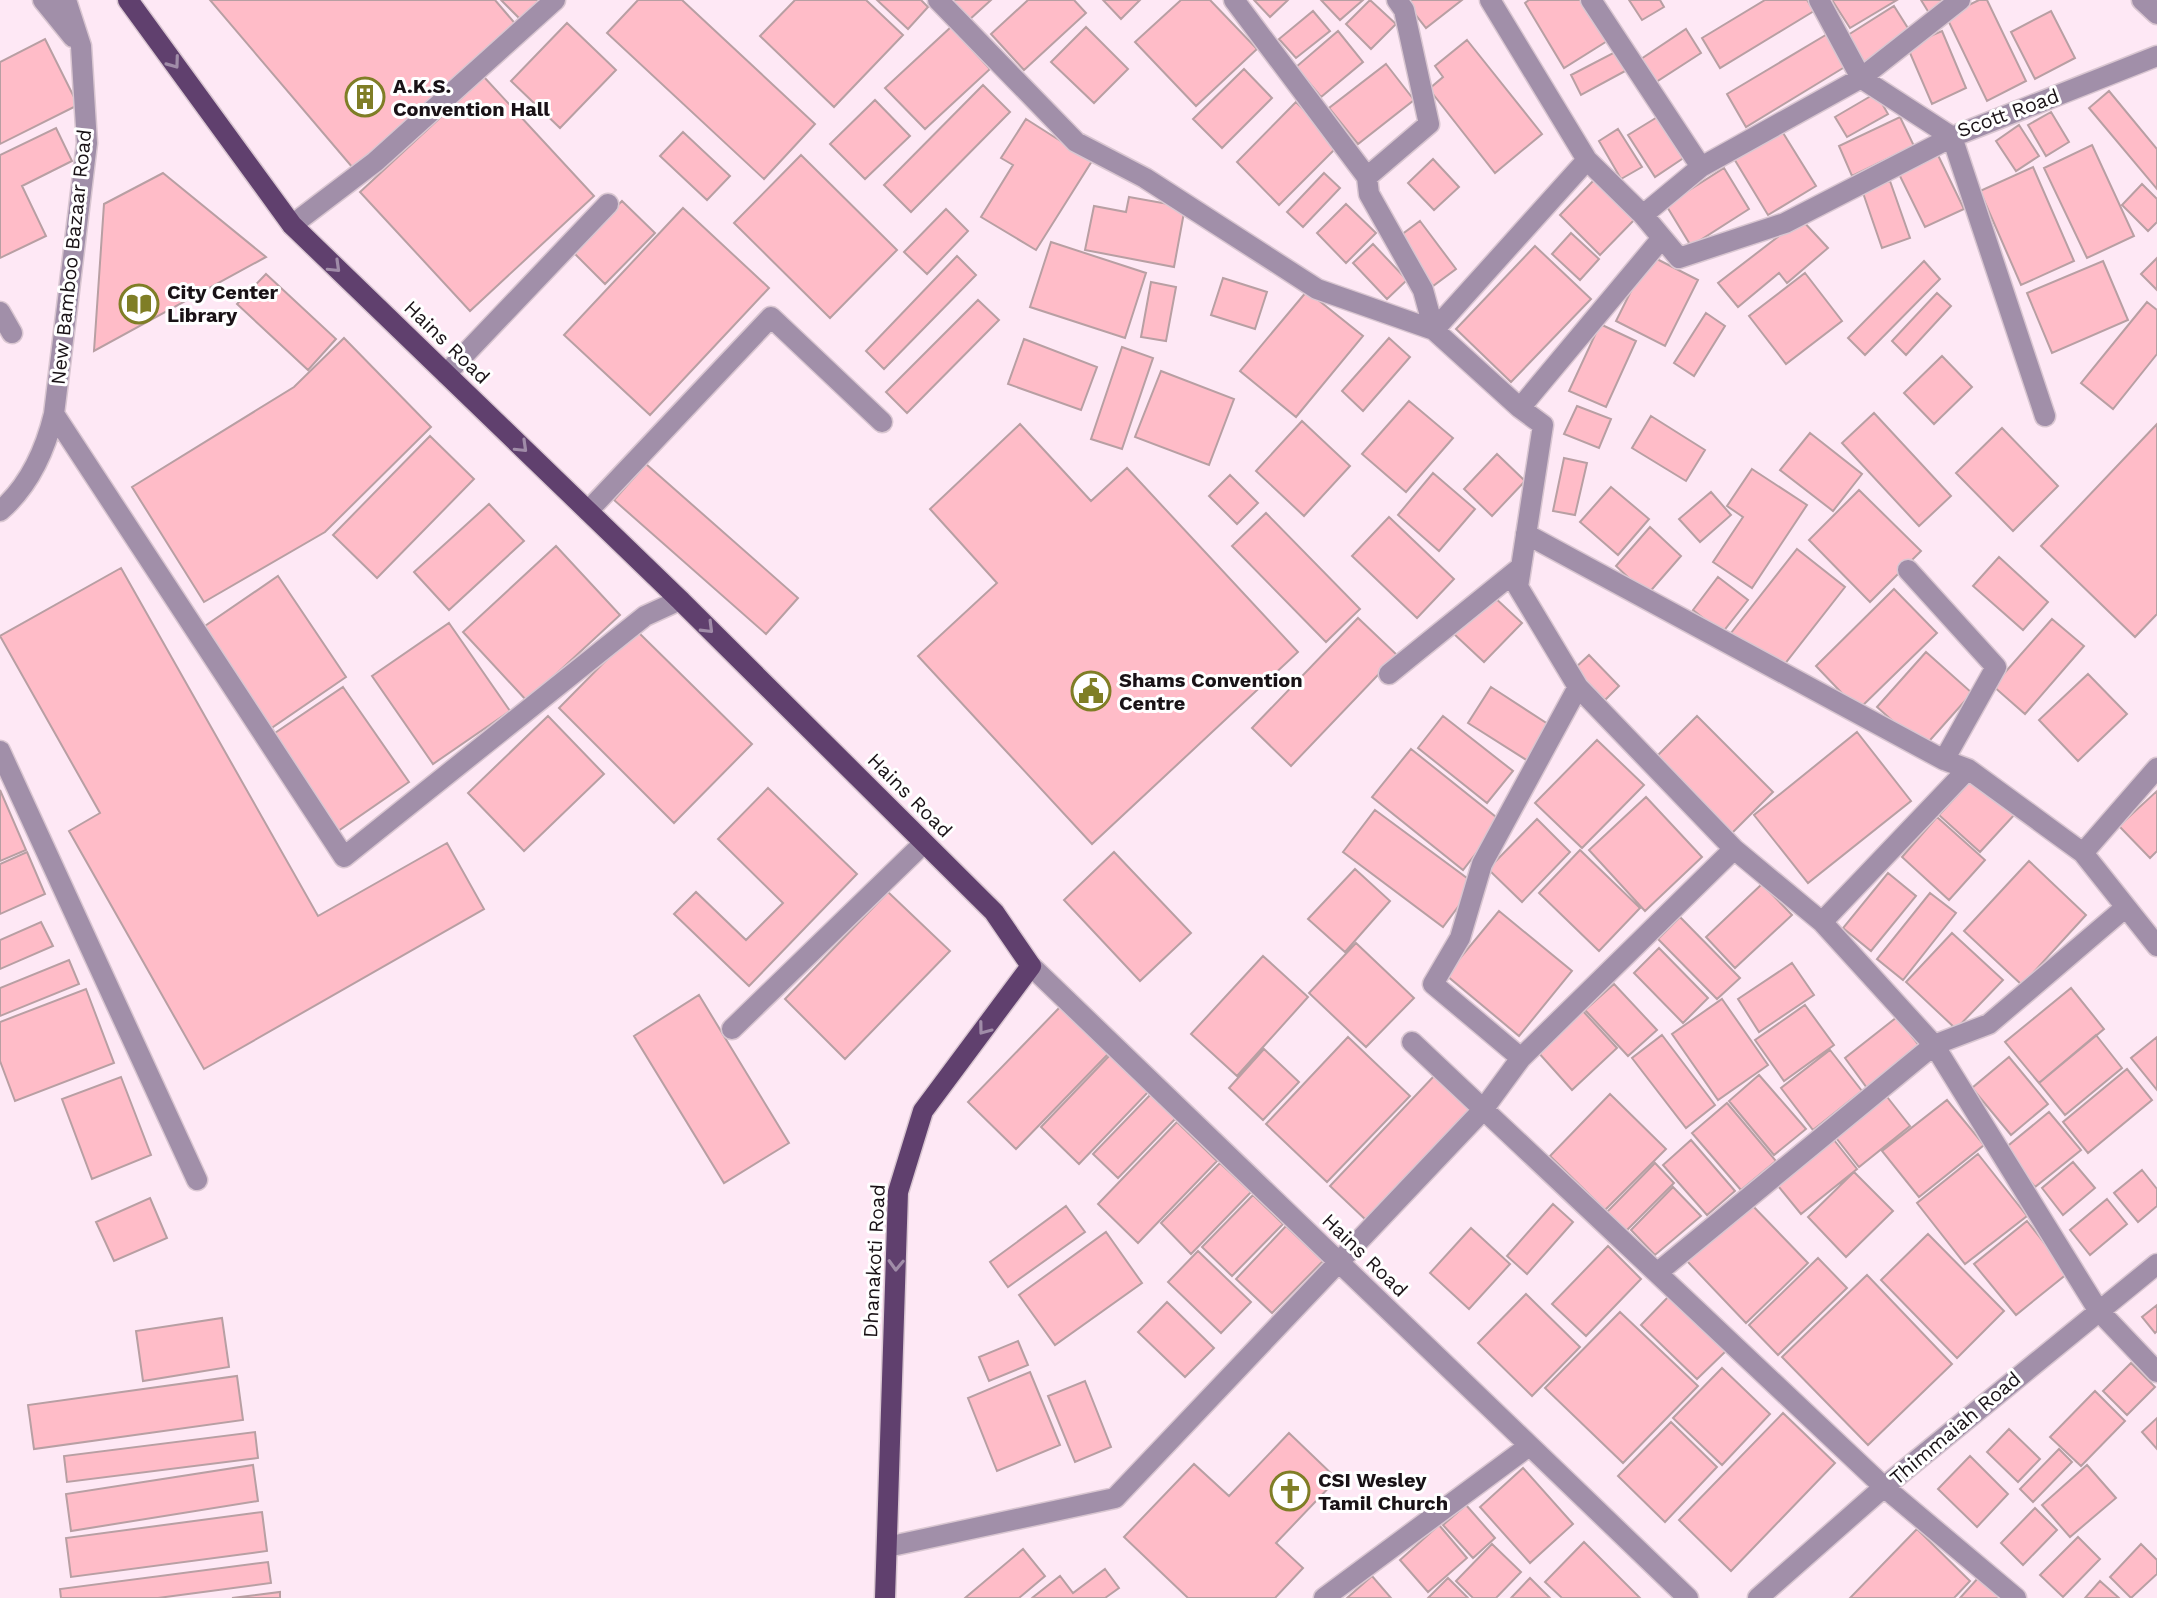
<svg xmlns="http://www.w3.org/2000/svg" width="2157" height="1598" font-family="'Work Sans',sans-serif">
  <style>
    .building { fill: #ffbcc8; stroke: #b89fa3; stroke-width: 2 }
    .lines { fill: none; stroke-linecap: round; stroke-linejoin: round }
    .minor-casing { stroke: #d9c6d1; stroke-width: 23 }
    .major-casing { stroke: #d9c6d1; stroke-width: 23 }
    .minor { stroke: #a18fa9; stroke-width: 20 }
    .major { stroke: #60406e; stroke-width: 20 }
    .oneway { stroke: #a08ca8 }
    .labels { text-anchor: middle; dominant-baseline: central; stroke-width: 6; stroke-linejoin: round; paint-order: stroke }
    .poi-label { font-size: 20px; font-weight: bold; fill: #191216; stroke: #fff; text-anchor: start }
    .street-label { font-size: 20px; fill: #191216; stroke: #fff }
  </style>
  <rect width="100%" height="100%" fill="#fee8f5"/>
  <!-- building -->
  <path class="building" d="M210,0H495L518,27L353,168Z
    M501,0H544L522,21Z
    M638,0H682L815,124L764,179L607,33Z
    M795,0H866L903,35L834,107L760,36Z
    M877,0H921L928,7L908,29Z
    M950,0H991L969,20Z
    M1028,0H1074L1086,13L1024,70L991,34Z
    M1103,0H1140L1121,19Z
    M1181,0H1210L1257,49L1196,106L1135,42Z
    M1254,0H1288L1270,17Z
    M1321,0H1363L1340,20Z
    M1370,0L1396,24L1371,49L1346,24Z
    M1404,0H1462L1426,28Z
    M1529,0H1589L1612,38L1564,68L1525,3Z
    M1629,0H1660L1664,7L1642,20Z
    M1765,0H1807L1814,11L1720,68L1702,38Z
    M1832,0H1897L1850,28Z
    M1921,0H1951L1929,13Z
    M1979,0H1987L2026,81L1987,101L1946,16Z
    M1894,6L1911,33L1864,62L1848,35Z
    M1313,11L1330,31L1296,58L1279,39Z
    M2051,11L2075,58L2035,79L2011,32Z
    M567,23L616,70L560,128L511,81Z
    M951,27L990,69L925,129L885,88Z
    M1086,27L1128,69L1094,103L1051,62Z
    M1686,29L1701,53L1656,82L1641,59Z
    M1338,31L1363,62L1321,97L1296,67Z
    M1942,31L1966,88L1932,104L1907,46Z
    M1829,33L1848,65L1746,127L1727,94Z
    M45,39L78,105L0,144V62Z
    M1467,40L1542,134L1495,173L1429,89L1443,77L1435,66Z
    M1617,51L1627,70L1581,95L1571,75Z
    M1386,64L1414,100L1358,144L1329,108Z
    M1244,69L1272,98L1222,148L1193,119Z
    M484,77L594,196L470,311L360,192Z
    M983,85L1010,112L911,212L884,185Z
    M2109,91L2157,149V189L2089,108Z
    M1876,93L1888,114L1847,137L1835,117Z
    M875,100L910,136L865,179L830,144Z
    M1296,102L1339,145L1279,205L1237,162Z
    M2051,112L2069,142L2046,156L2028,125Z
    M1659,116L1685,157L1655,177L1628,135Z
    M1900,117L1914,146L1852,176L1839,146Z
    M1026,119L1092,161L1036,250L981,217L1013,165L1001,158Z
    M2019,125L2039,156L2016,171L1996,141Z
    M56,128L72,161L22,186L46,236L0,258V155Z
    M1780,128L1816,186L1768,215L1733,157Z
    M1618,129L1642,167L1621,179L1599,141Z
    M683,132L730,176L707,200L660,156Z
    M2092,145L2134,236L2087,258L2044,168Z
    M1935,149L1964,209L1925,227L1896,168Z
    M801,155L897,250L830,318L734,223Z
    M1433,159L1459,187L1434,210L1408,183Z
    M2033,167L2074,261L2021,285L1980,191Z
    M1724,168L1749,209L1691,246L1666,205Z
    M163,173L266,257L94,351L104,204Z
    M1324,173L1340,188L1303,227L1287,212Z
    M1596,178L1637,217L1600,255L1560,215Z
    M1890,181L1910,238L1882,248L1862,190Z
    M2142,184L2157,199V222L2148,231L2122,205Z
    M1129,197L1185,207L1174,267L1085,250L1094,206L1126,212Z
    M622,201L655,233L605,284L572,251Z
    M1346,204L1376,233L1346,263L1317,233Z
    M683,208L769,288L650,415L564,335Z
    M946,209L968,231L927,274L904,252Z
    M1801,219L1828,248L1787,283L1779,273L1738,307L1718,283Z
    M1420,221L1456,269L1433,286L1397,238Z
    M1571,233L1599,259L1580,280L1552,254Z
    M1051,242L1146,273L1125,338L1030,307Z
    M1373,244L1407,280L1387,299L1353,263Z
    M1535,246L1591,299L1511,382L1456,329Z
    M1649,255L1698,280L1665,346L1616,321Z
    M957,256L976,275L884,369L866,351Z
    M2157,258V290L2141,274Z
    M1924,261L1940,279L1865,355L1848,338Z
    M2103,261L2128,320L2052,353L2027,293Z
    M1805,273L1842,321L1786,364L1749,316Z
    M266,274L336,339L308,370L237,304Z
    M1223,278L1267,292L1255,329L1211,315Z
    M1151,282L1176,287L1166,341L1141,337Z
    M1307,291L1363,336L1296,417L1240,371Z
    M1937,293L1951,306L1906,355L1892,341Z
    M978,300L999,320L907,413L886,392Z
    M2147,302L2157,310V354L2113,409L2081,383Z
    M1706,313L1725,326L1694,376L1674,363Z
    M1600,324L1636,341L1606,407L1569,391Z
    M344,338L431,427L325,532L204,602L132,487L294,387Z
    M1389,338L1410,357L1363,411L1342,391Z
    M1024,339L1097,367L1081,410L1008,384Z
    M1122,347L1153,358L1122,449L1091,439Z
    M1942,356L1972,387L1934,424L1904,393Z
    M1161,371L1234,399L1209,465L1135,437Z
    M1409,401L1453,438L1406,492L1362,454Z
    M1577,406L1611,419L1599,448L1564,434Z
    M1874,413L1951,496L1919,526L1842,443Z
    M1651,416L1705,450L1686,481L1632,448Z
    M1302,421L1350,466L1304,516L1256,471Z
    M1020,424L1091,501L1127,468L1298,652L1092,844L918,656L997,583L930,509Z
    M2157,424V614L2135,637L2041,546Z
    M2002,428L2058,486L2013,531L1956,473Z
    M1810,433L1862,474L1833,511L1780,470Z
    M430,436L474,479L377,578L333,535Z
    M1497,454L1525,481L1492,516L1464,489Z
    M1564,458L1587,463L1575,515L1553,511Z
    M646,464L798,598L766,634L614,500Z
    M1752,469L1807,505L1752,588L1713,562L1743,517L1727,506Z
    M1433,473L1475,509L1439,551L1398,515Z
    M1230,475L1258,503L1237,524L1209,496Z
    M1611,487L1649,519L1618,555L1580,522Z
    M1859,490L1921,551L1870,602L1809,540Z
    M1711,492L1731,515L1700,542L1679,519Z
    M489,504L524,541L449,610L414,572Z
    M1266,513L1360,609L1326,642L1232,546Z
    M1389,517L1454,579L1417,618L1352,556Z
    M1650,527L1681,556L1647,595L1616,566Z
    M556,546L620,615L527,701L463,632Z
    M1797,549L1845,587L1780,670L1731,633Z
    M1999,557L2048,602L2023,630L1973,586Z
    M121,568L318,916L447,843L484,909L204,1069L69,831L100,813L0,636Z
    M278,576L346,677L270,729L202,628Z
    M1718,577L1748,600L1722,633L1693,610Z
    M1894,589L1937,633L1858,710L1816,666Z
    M1492,595L1522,623L1484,662L1454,634Z
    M1358,618L1397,655L1291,766L1252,728Z
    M2052,619L2084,646L2025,714L1993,686Z
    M449,623L510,711L433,764L372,676Z
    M636,630L752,744L674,823L559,708Z
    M1926,652L1972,693L1923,748L1877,707Z
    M1589,655L1619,686L1605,700L1574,669Z
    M2088,674L2127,714L2078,761L2039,720Z
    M343,687L409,782L338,831L272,735Z
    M1491,687L1551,726L1528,761L1468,723Z
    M548,716L604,774L524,851L468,793Z
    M1443,716L1513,771L1487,803L1418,748Z
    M1697,716L1773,792L1732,833L1656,757Z
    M1857,732L1911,801L1808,883L1754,815Z
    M1597,740L1644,785L1582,848L1535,803Z
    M1411,749L1501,821L1463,870L1372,797Z
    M1974,777L2015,814L1980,852L1939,815Z
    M768,788L857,874L749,986L674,914L696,892L746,940L783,903L718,839Z
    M0,790L26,850L0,861Z
    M2157,791V851L2150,858L2119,826Z
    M1646,797L1702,857L1645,911L1589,850Z
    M1375,810L1475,884L1443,927L1343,852Z
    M1937,817L1985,860L1949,900L1902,857Z
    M1537,819L1570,852L1522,902L1488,869Z
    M1580,850L1640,908L1599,951L1539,893Z
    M27,852L45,894L0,914V864Z
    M1114,852L1191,933L1140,981L1064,900Z
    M2029,861L2086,915L2022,985L1964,931Z
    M1355,869L1390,901L1345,952L1308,919Z
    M1888,873L1916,896L1871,951L1843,928Z
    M1762,884L1792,915L1735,968L1706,937Z
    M888,892L950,951L845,1059L785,999Z
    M1930,893L1956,913L1903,980L1877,959Z
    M1499,911L1572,971L1519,1036L1446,975Z
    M1680,917L1740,978L1717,999L1658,939Z
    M41,922L53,946L0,969V940Z
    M1952,933L2003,980L1956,1029L1906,982Z
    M1356,943L1414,998L1366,1047L1309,993Z
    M1659,948L1708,998L1683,1023L1634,973Z
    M1263,956L1308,997L1237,1076L1191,1034Z
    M69,960L79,984L0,1016V988Z
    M1792,963L1814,995L1759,1032L1738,999Z
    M1614,984L1657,1030L1628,1056L1585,1010Z
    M2071,988L2104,1029L2039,1083L2005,1042Z
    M86,989L114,1063L15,1101L0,1061V1022Z
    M699,995L789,1143L724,1183L634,1036Z
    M1722,999L1768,1065L1718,1100L1672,1034Z
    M1805,1005L1834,1045L1784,1081L1755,1040Z
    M1061,1006L1109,1053L1016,1149L968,1102Z
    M1581,1009L1617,1048L1572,1090L1537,1051Z
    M1897,1017L1920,1047L1867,1088L1845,1058Z
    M1662,1035L1715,1105L1686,1128L1632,1058Z
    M2096,1035L2122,1068L2065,1115L2039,1083Z
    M1348,1037L1410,1096L1327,1182L1266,1124Z
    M2157,1037V1090L2131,1058Z
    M1264,1049L1299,1082L1263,1120L1229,1088Z
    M1830,1050L1862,1091L1813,1130L1781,1088Z
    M1112,1053L1150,1090L1079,1164L1041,1127Z
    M2009,1057L2048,1104L2011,1135L1972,1088Z
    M2127,1069L2152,1100L2088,1153L2063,1122Z
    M1435,1075L1470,1109L1366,1220L1330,1186Z
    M1759,1075L1806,1129L1774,1155L1729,1101Z
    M121,1077L151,1155L92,1179L62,1099Z
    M1153,1092L1178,1116L1118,1178L1093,1154Z
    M1884,1093L1910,1126L1859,1167L1833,1134Z
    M1610,1094L1666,1149L1605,1210L1550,1156Z
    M1947,1100L1984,1145L1919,1197L1882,1151Z
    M1727,1103L1776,1161L1741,1190L1692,1133Z
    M2049,1112L2081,1150L2035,1187L2004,1149Z
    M1177,1122L1217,1161L1138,1243L1098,1204Z
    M1830,1135L1857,1169L1801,1214L1774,1181Z
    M1691,1140L1735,1191L1707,1215L1663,1165Z
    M1978,1154L2027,1216L1965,1264L1917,1203Z
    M2073,1162L2095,1188L2063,1215L2042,1188Z
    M1220,1163L1251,1192L1191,1254L1161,1223Z
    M1655,1163L1674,1183L1626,1231L1607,1212Z
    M2142,1170L2157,1189V1206L2138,1222L2114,1193Z
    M1854,1172L1893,1211L1846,1257L1808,1217Z
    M1673,1187L1701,1216L1655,1255L1631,1230Z
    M1253,1195L1283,1224L1232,1276L1202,1247Z
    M150,1198L167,1238L114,1261L96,1222Z
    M2107,1199L2127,1224L2090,1255L2070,1230Z
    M1749,1202L1808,1263L1746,1323L1687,1261Z
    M1553,1204L1573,1222L1527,1274L1507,1256Z
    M1066,1206L1085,1232L1008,1287L990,1262Z
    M2027,1221L2068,1273L2016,1315L1974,1264Z
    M1286,1226L1323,1261L1272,1313L1236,1279Z
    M1471,1228L1510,1264L1469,1309L1430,1273Z
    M1106,1232L1142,1283L1055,1345L1019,1295Z
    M1928,1234L2004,1311L1957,1358L1881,1280Z
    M1608,1246L1641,1279L1586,1336L1552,1304Z
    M1198,1251L1251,1302L1221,1333L1168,1282Z
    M1818,1258L1847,1288L1778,1355L1749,1325Z
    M1867,1275L1952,1364L1868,1445L1782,1357Z
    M1526,1294L1580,1347L1532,1396L1478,1343Z
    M1670,1295L1727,1350L1697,1379L1641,1325Z
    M1167,1302L1214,1348L1185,1377L1138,1332Z
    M2157,1305V1331L2155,1333L2142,1317Z
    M1620,1312L1698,1386L1623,1463L1545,1388Z
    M222,1318L229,1367L143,1381L136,1331Z
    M1018,1341L1028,1365L989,1381L979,1357Z
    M2131,1363L2155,1387L2127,1415L2103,1391Z
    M1722,1368L1770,1414L1722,1465L1673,1418Z
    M1030,1372L1060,1445L997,1471L968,1398Z
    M237,1376L243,1420L34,1449L28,1405Z
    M1085,1381L1111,1447L1075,1462L1048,1396Z
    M2095,1391L2125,1421L2081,1466L2050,1437Z
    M1783,1413L1835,1463L1731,1571L1679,1520Z
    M2157,1418V1449L2142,1432Z
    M1671,1422L1717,1467L1665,1522L1618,1476Z
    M2009,1429L2040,1459L2018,1482L1987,1452Z
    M255,1432L258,1458L67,1482L64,1456Z
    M1289,1433L1337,1479L1276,1543L1303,1568L1275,1598H1188L1124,1537L1194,1464L1229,1496Z
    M2059,1449L2072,1462L2033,1502L2020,1489Z
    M1970,1456L2008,1494L1977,1527L1938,1489Z
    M253,1465L258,1501L71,1531L66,1494Z
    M2087,1465L2116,1498L2070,1537L2042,1505Z
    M1523,1468L1573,1524L1530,1563L1480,1507Z
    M1466,1505L1495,1538L1473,1558L1443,1525Z
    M2035,1508L2057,1530L2023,1565L2001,1543Z
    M262,1512L267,1551L71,1577L66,1538Z
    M1439,1525L1467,1558L1428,1592L1400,1560Z
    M1917,1529L1970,1581L1954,1598H1850Z
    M2078,1537L2100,1559L2063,1597L2040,1575Z
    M1584,1542L1640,1598H1562L1545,1582Z
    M1492,1544L1521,1572L1496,1598H1473L1456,1581Z
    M2141,1544L2157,1560V1574L2131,1598L2110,1577Z
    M1023,1549L1045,1576L1019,1598H965Z
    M268,1562L271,1583L158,1598H61L60,1589Z
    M1105,1569L1119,1588L1105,1598H1032L1060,1576L1073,1593Z
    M1372,1576L1391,1598H1347Z
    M1979,1577L2002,1598H1960Z
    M1448,1578L1468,1598H1428Z
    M1530,1578L1550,1598H1511Z
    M2100,1581L2119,1598H2085Z
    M280,1592V1598H232Z"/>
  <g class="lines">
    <defs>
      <path id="minor" d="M43,0L73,37
        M938,0L1076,142L1145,178L1317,289L1434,330L1587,160
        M1234,0L1367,177L1369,194L1423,290L1434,330L1520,408L1543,425L1518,587L1578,687L1734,849L1822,922L1934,1045L2098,1310L2157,1372
        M1490,0L1587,160L1643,215L1679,258L1785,223L1952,137L2045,416
        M1591,0L1701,167
        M1819,0L1861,78L1952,137L2157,56
        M2142,0L2157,14
        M1367,177L1429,124L1404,10L1397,0
        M1643,215L1701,167L1861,78L1960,0
        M292,225L375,162L555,0
        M0,312L12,333
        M446,374L608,204
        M1520,408L1662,238
        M54,414L344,857L645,616L680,600
        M0,511C29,486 45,451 54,414L87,143L81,46L66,0
        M588,511L771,317L882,422
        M1526,534L1944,760L1968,769L2083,853L2157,946
        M1908,570L1996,667L1944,760
        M1389,674L1521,567
        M0,751L197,1180
        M2083,853L2157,768
        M1822,922L1968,769
        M1031,966L1688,1598
        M732,1029L924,843
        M1412,1042L1884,1487L2016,1598
        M1521,1058L1433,984L1460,938L1482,864L1578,687
        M1657,1273L1934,1045L1989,1024L2126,907
        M887,1547L1115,1498L1482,1111L1521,1058L1734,849
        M1324,1598L1529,1446
        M1758,1598L1884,1487L2157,1264"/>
      <path id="major" d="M128,0L292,225L680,600L994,912L1031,966L923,1111L898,1192L885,1598"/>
    </defs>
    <!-- minor casing -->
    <use href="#minor" class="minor-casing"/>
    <!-- major casing -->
    <use href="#major" class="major-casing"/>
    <!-- minor -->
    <use href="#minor" class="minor"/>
    <!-- major -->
    <use href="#major" class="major"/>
  </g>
  <!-- one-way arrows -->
  <defs><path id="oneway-chevron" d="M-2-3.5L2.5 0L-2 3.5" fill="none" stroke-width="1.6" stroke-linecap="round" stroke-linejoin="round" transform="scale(2)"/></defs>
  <g class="oneway">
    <use href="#oneway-chevron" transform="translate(174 63) rotate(54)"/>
    <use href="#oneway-chevron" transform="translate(335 267) rotate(44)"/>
    <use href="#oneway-chevron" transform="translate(522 447) rotate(44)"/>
    <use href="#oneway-chevron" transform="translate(708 628) rotate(45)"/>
    <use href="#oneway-chevron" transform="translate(984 1029) rotate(127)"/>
    <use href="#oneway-chevron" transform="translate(896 1265) rotate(92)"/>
  </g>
  <!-- icons -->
  <defs>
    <symbol id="building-ring" viewBox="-11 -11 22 22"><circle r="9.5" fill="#fff" stroke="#7f7e26" stroke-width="1.5"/><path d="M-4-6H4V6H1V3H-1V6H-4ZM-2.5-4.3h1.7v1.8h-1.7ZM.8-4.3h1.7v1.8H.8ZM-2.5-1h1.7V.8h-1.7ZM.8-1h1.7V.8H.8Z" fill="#7f7e26"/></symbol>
    <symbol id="library-ring" viewBox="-11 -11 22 22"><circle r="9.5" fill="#fff" stroke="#7f7e26" stroke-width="1.5"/><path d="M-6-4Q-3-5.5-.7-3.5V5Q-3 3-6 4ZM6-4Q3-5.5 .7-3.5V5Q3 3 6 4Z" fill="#7f7e26"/></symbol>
    <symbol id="civic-ring" viewBox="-11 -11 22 22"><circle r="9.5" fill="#fff" stroke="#7f7e26" stroke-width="1.5"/><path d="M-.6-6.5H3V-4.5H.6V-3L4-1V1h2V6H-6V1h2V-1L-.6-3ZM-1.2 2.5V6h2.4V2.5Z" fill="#7f7e26"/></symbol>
    <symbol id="church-ring" viewBox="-11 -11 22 22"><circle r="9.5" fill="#fff" stroke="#7f7e26" stroke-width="1.5"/><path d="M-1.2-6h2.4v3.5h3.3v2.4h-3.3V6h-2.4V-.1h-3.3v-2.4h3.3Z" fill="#7f7e26"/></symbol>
  </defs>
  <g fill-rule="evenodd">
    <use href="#building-ring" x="343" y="75" width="44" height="44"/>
    <use href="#library-ring" x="117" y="282" width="44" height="44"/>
    <use href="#civic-ring" x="1069" y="669" width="44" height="44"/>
    <use href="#church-ring" x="1268" y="1469" width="44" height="44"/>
  </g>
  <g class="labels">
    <!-- poi labels -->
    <g class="poi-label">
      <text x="393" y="86">A.K.S.<tspan x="393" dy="23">Convention Hall</tspan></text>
      <text x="167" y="292">City Center<tspan x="167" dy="23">Library</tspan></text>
      <text x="1119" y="680">Shams Convention<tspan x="1119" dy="23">Centre</tspan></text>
      <text x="1318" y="1480">CSI Wesley<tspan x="1318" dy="23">Tamil Church</tspan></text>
    </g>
    <!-- street labels -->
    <g class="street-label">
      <text transform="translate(2008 113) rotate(-20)">Scott Road</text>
      <text transform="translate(71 257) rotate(-84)">New Bamboo Bazaar Road</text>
      <text transform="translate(447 342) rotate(44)">Hains Road</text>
      <text transform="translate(910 795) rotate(45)">Hains Road</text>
      <text transform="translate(1365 1255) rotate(44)">Hains Road</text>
      <text transform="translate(874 1261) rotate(-87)">Dhanakoti Road</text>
      <text transform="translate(1955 1428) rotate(-40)">Thimmaiah Road</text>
    </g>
  </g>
</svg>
